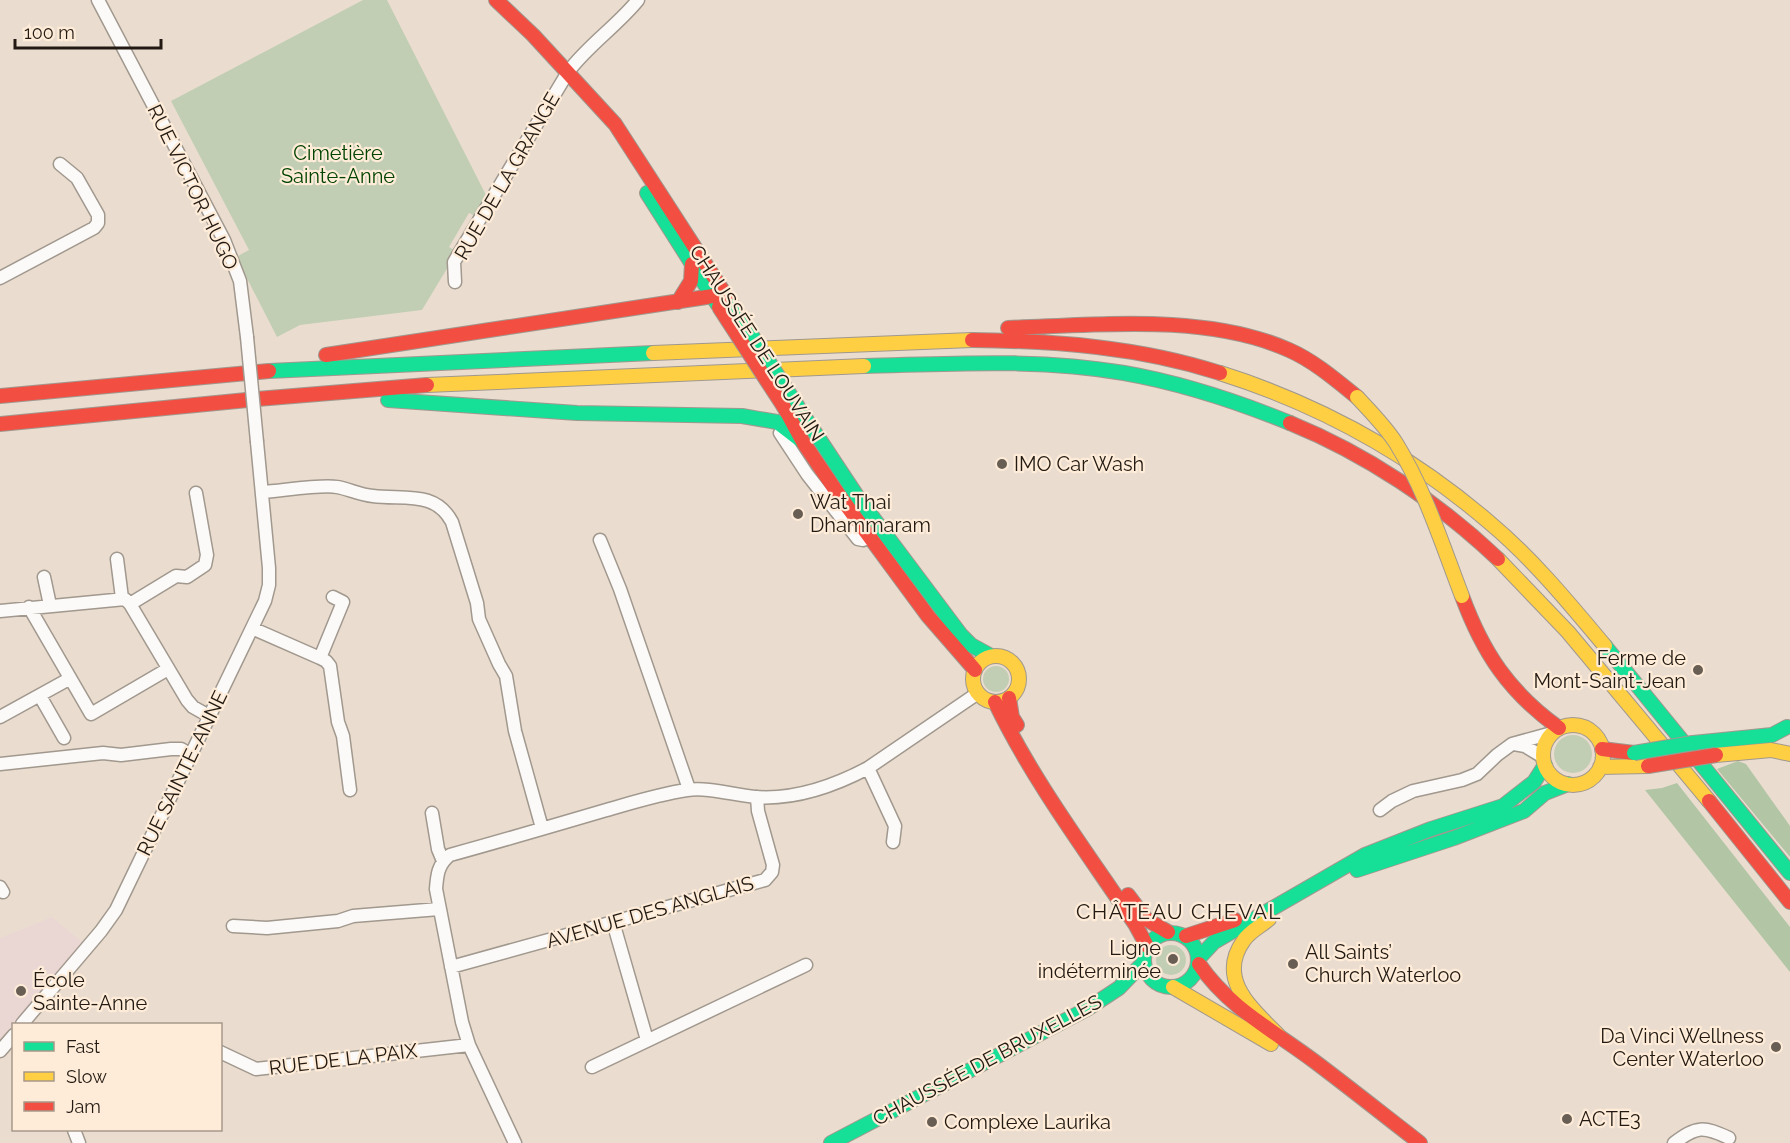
<svg xmlns="http://www.w3.org/2000/svg" width="1790" height="1143" font-family="Raleway,sans-serif">
  <style>
    .education { fill: #ead6d3 }
    .green { fill: #c2ceb4 }
    .forest { fill: #b2c5a5 }
    .lines { fill: none; stroke-linecap: round; stroke-linejoin: round }
    .street-casing { stroke: #a1988e; stroke-width: 15 }
    .fast-casing { stroke: #a1988e; stroke-width: 16 }
    .slow-casing { stroke: #a1988e; stroke-width: 16 }
    .jam-casing { stroke: #a1988e; stroke-width: 16 }
    .street { stroke: #fcfaf8; stroke-width: 12 }
    .fast { stroke: #16e098; stroke-width: 14 }
    .slow { stroke: #ffcf43; stroke-width: 14 }
    .jam { stroke: #f24e42; stroke-width: 14 }
    .street-bridge-casing { stroke: #a1988e; stroke-width: 15; stroke-linecap: butt }
    .fast-bridge-casing { stroke: #a1988e; stroke-width: 16; stroke-linecap: butt }
    .slow-bridge-casing { stroke: #a1988e; stroke-width: 16; stroke-linecap: butt }
    .jam-bridge-casing { stroke: #a1988e; stroke-width: 16; stroke-linecap: butt }
    .street-bridge { stroke: #fcfaf8; stroke-width: 12 }
    .fast-bridge { stroke: #16e098; stroke-width: 14 }
    .slow-bridge { stroke: #ffcf43; stroke-width: 14 }
    .jam-bridge { stroke: #f24e42; stroke-width: 14 }
    .poi-dot { fill: #685e54; stroke: #feecd8; stroke-width: 2 }
    .labels { text-anchor: middle; dominant-baseline: central; stroke-width: 4.5; stroke-linejoin: round; paint-order: stroke }
    .park-label { font-size: 20px; fill: #004401; stroke: #feecd8 }
    .street-label { font-size: 20px; fill: #221a12; stroke: #feecd8 }
    .poi-label { font-size: 20px; fill: #221a12; stroke: #feecd8; text-anchor: start }
    .neighbourhood-label { font-size: 21px; letter-spacing: 1.5px; fill: #221a12; stroke: #feecd8 }
  </style>
  <rect width="100%" height="100%" fill="#eaddd0"/>
  <!-- education -->
  <path class="education" d="M52,917L82,942L0,1040V938Z"/>
  <!-- green -->
  <path class="green" d="M363,0H387L487,197L475,216L469,213L449,247L457,252L422,310L300,325L277,337L236,257L249,250L171,101Z
    M983 679a13 13 0 1 1 26 0a13 13 0 1 1-26 0Z
    M1554 754a19 19 0 1 1 38 0a19 19 0 1 1-38 0Z
    M1156 960a15 15 0 1 1 30 0a15 15 0 1 1-30 0Z"/>
  <!-- forest -->
  <path class="forest" d="M1738,761L1746,764L1790,826V857L1717,769Z
    M1677,783L1790,927V972L1645,790L1662,788Z"/>
  <g class="lines">
    <defs>
      <path id="street" d="M98,0L224,240L240,281L247,337
        M0,278L94,228L98,223V215L77,178L60,164
        M455,282L454,262L568,72C588,45 617,26 638,0
        M780,433L807,474L858,539L863,540L870,537
        M262,492C281,491 321,484 337,487C349,489 360,495 373,496C403,500 435,490 452,522L477,603L479,619L499,664L506,676L515,731L542,828
        M600,540L620,589L689,789
        M117,559L122,598
        M44,577L50,605
        M130,604L176,576L187,577L205,565L207,555L196,493
        M29,607L91,714L168,669
        M0,611L125,599L130,604L187,700L193,707L209,716
        M254,629L320,658L326,661L330,666L338,722L343,736L350,790
        M320,658L343,602L333,597
        M40,696L64,738
        M0,717L69,679
        M1514,744L1525,746L1543,757
        M0,764L103,753L121,755L171,749H181L191,755
        M868,768L895,826L893,842
        M1380,810L1392,801L1413,791L1462,780L1477,774L1497,755L1512,744L1552,733
        M432,813L438,849L443,861
        M0,887L3,892
        M613,922L647,1040
        M233,926L267,928L338,921L353,916L439,909
        M451,967L765,880L772,872L773,865L758,811L757,797
        M22,1024L101,931L116,910L265,601L269,585V568L257,442
        M0,1051L14,1035
        M220,1052L256,1069L469,1045
        M592,1067L806,965
        M74,1130L79,1143
        M515,1143L469,1045L462,1022L436,889C437,875 438,864 450,855C501,841 552,826 603,811C631,803 659,794 687,790C709,787 733,795 755,797C795,800 834,786 868,768L978,693
        M1674,1143C1697,1126 1703,1126 1729,1138"/>
      <path id="fast" d="M647,193L718,305
        M864,366C951,364 1038,358 1124,373C1181,383 1236,401 1290,423
        M269,371L653,353
        M388,400L577,413L742,416L777,422L803,442
        M796,404L859,499L961,635L971,645L991,656
        M1605,646L1790,873
        M1693,743L1772,735L1787,727
        M1357,870L1454,838L1524,811L1545,793L1568,784
        M1144 960a27 27 0 1 1 54 0a27 27 0 1 1-54 0Z
        M1199,958L1214,942L1365,855L1431,829L1503,806L1534,782L1545,765
        M831,1143L1087,1009L1119,988L1144,962"/>
      <path id="slow" d="M653,353L972,340
        M1220,373C1318,404 1411,455 1490,523C1533,559 1569,603 1605,646
        M427,385L864,366
        M1498,559L1568,632L1709,801
        M973 679a23 23 0 1 1 46 0a23 23 0 1 1-46 0Z
        M1543 755a30 30 0 1 1 60 0a30 30 0 1 1-60 0Z
        M1716,755L1771,750L1790,754
        M1600,767L1648,766
        M1269,919C1261,926 1250,931 1244,940C1215,980 1254,1010 1280,1037
        M1173,987L1271,1044"/>
      <path id="jam" d="M496,0L533,35L615,124L732,305
        M678,302L691,281L692,264
        M1008,328C1097,325 1206,313 1289,350C1314,361 1336,380 1357,397
        M972,340C1056,341 1139,347 1220,373
        M326,355L713,296L728,299
        M0,396L269,371
        M784,407L803,442L841,498L928,616L975,670
        M1290,423C1366,454 1438,502 1498,559
        M0,424L257,399L427,385
        M1462,596C1483,653 1509,692 1559,728
        M1009,698L1012,717L1017,725
        M995,702C1033,781 1086,851 1135,924L1147,946
        M1602,749L1634,753
        M1709,801L1790,902
        M1128,895L1146,919L1168,932
        M1186,936L1235,920
        M1199,964C1228,1007 1274,1031 1314,1061C1350,1088 1385,1116 1420,1143"/>
    </defs>
    <!-- street casing -->
    <use href="#street" class="street-casing"/>
    <!-- fast casing -->
    <use href="#fast" class="fast-casing"/>
    <!-- slow casing -->
    <use href="#slow" class="slow-casing"/>
    <!-- jam casing -->
    <use href="#jam" class="jam-casing"/>
    <!-- street -->
    <use href="#street" class="street"/>
    <!-- fast -->
    <use href="#fast" class="fast"/>
    <!-- slow -->
    <use href="#slow" class="slow"/>
    <!-- jam -->
    <use href="#jam" class="jam"/>
    <defs>
      <path id="street-bridge" d="M247,337L257,442"/>
      <path id="fast-bridge" d="M733,306L796,404
        M1634,753L1693,743"/>
      <path id="slow-bridge" d="M1357,397C1371,412 1385,426 1396,443C1425,490 1442,544 1462,596"/>
      <path id="jam-bridge" d="M719,307L784,407
        M1648,766L1716,755"/>
    </defs>
    <!-- street-bridge casing -->
    <use href="#street-bridge" class="street-bridge-casing"/>
    <!-- fast-bridge casing -->
    <use href="#fast-bridge" class="fast-bridge-casing"/>
    <!-- slow-bridge casing -->
    <use href="#slow-bridge" class="slow-bridge-casing"/>
    <!-- jam-bridge casing -->
    <use href="#jam-bridge" class="jam-bridge-casing"/>
    <!-- street-bridge -->
    <use href="#street-bridge" class="street-bridge"/>
    <!-- fast-bridge -->
    <use href="#fast-bridge" class="fast-bridge"/>
    <!-- slow-bridge -->
    <use href="#slow-bridge" class="slow-bridge"/>
    <!-- jam-bridge -->
    <use href="#jam-bridge" class="jam-bridge"/>
  </g>
  <!-- markers -->
  <g class="poi-dot">
    <circle cx="1002" cy="464" r="6"/>
    <circle cx="798" cy="514" r="6"/>
    <circle cx="1698" cy="670" r="6"/>
    <circle cx="1173" cy="959" r="6"/>
    <circle cx="1293" cy="964" r="6"/>
    <circle cx="21" cy="991" r="6"/>
    <circle cx="1776" cy="1047" r="6"/>
    <circle cx="1567" cy="1119" r="6"/>
    <circle cx="932" cy="1122" r="6"/>
  </g>
  <g class="labels">
    <!-- park labels -->
    <g class="park-label">
      <text x="338" y="153">Cimetière<tspan x="338" dy="23">Sainte-Anne</tspan></text>
    </g>
    <!-- street labels -->
    <g class="street-label">
      <text transform="translate(507 176) rotate(-60)">RUE DE LA GRANGE</text>
      <text transform="translate(193 187) rotate(64)">RUE VICTOR HUGO</text>
      <text transform="translate(757 343) rotate(57)">CHAUSSÉE DE LOUVAIN</text>
      <text transform="translate(182 773) rotate(-64)">RUE SAINTE-ANNE</text>
      <text transform="translate(650 912) rotate(-16)">AVENUE DES ANGLAIS</text>
      <text transform="translate(343 1059) rotate(-7)">RUE DE LA PAIX</text>
      <text transform="translate(987 1060) rotate(-28)">CHAUSSÉE DE BRUXELLES</text>
    </g>
    <!-- poi labels -->
    <g class="poi-label">
      <text x="1014" y="464">IMO Car Wash</text>
      <text x="810" y="502">Wat Thai<tspan x="810" dy="23">Dhammaram</tspan></text>
      <text x="1686" y="658" text-anchor="end">Ferme de<tspan x="1686" dy="23">Mont-Saint-Jean</tspan></text>
      <text x="1161" y="948" text-anchor="end">Ligne<tspan x="1161" dy="23">indéterminée</tspan></text>
      <text x="1305" y="952">All Saints’<tspan x="1305" dy="23">Church Waterloo</tspan></text>
      <text x="33" y="980">École<tspan x="33" dy="23">Sainte-Anne</tspan></text>
      <text x="1764" y="1036" text-anchor="end">Da Vinci Wellness<tspan x="1764" dy="23">Center Waterloo</tspan></text>
      <text x="1579" y="1119">ACTE3</text>
      <text x="944" y="1122">Complexe Laurika</text>
    </g>
    <!-- neighbourhood labels -->
    <g class="neighbourhood-label">
      <text x="1179" y="911">CHÂTEAU CHEVAL</text>
    </g>
  </g>
  <!-- legend -->
  <rect x="12" y="1023" width="210" height="108" fill="#feecd8" stroke="#a69889" stroke-width="1.5"/>
  <rect x="24" y="1042" width="30" height="9" fill="#16e098" stroke="#a69889" stroke-width="1.5"/>
  <text x="66" y="1053" font-size="18" fill="#221a12">Fast</text>
  <rect x="24" y="1072" width="30" height="9" fill="#ffcf43" stroke="#a69889" stroke-width="1.5"/>
  <text x="66" y="1083" font-size="18" fill="#221a12">Slow</text>
  <rect x="24" y="1102" width="30" height="9" fill="#f24e42" stroke="#a69889" stroke-width="1.5"/>
  <text x="66" y="1113" font-size="18" fill="#221a12">Jam</text>
  <!-- scale -->
  <path d="M15 39v9h146v-9" fill="none" stroke="#221a12" stroke-width="3"/>
  <text x="24" y="39" font-size="18" fill="#221a12" stroke="#feecd8" stroke-width="4.5" paint-order="stroke">100 m</text>
</svg>
